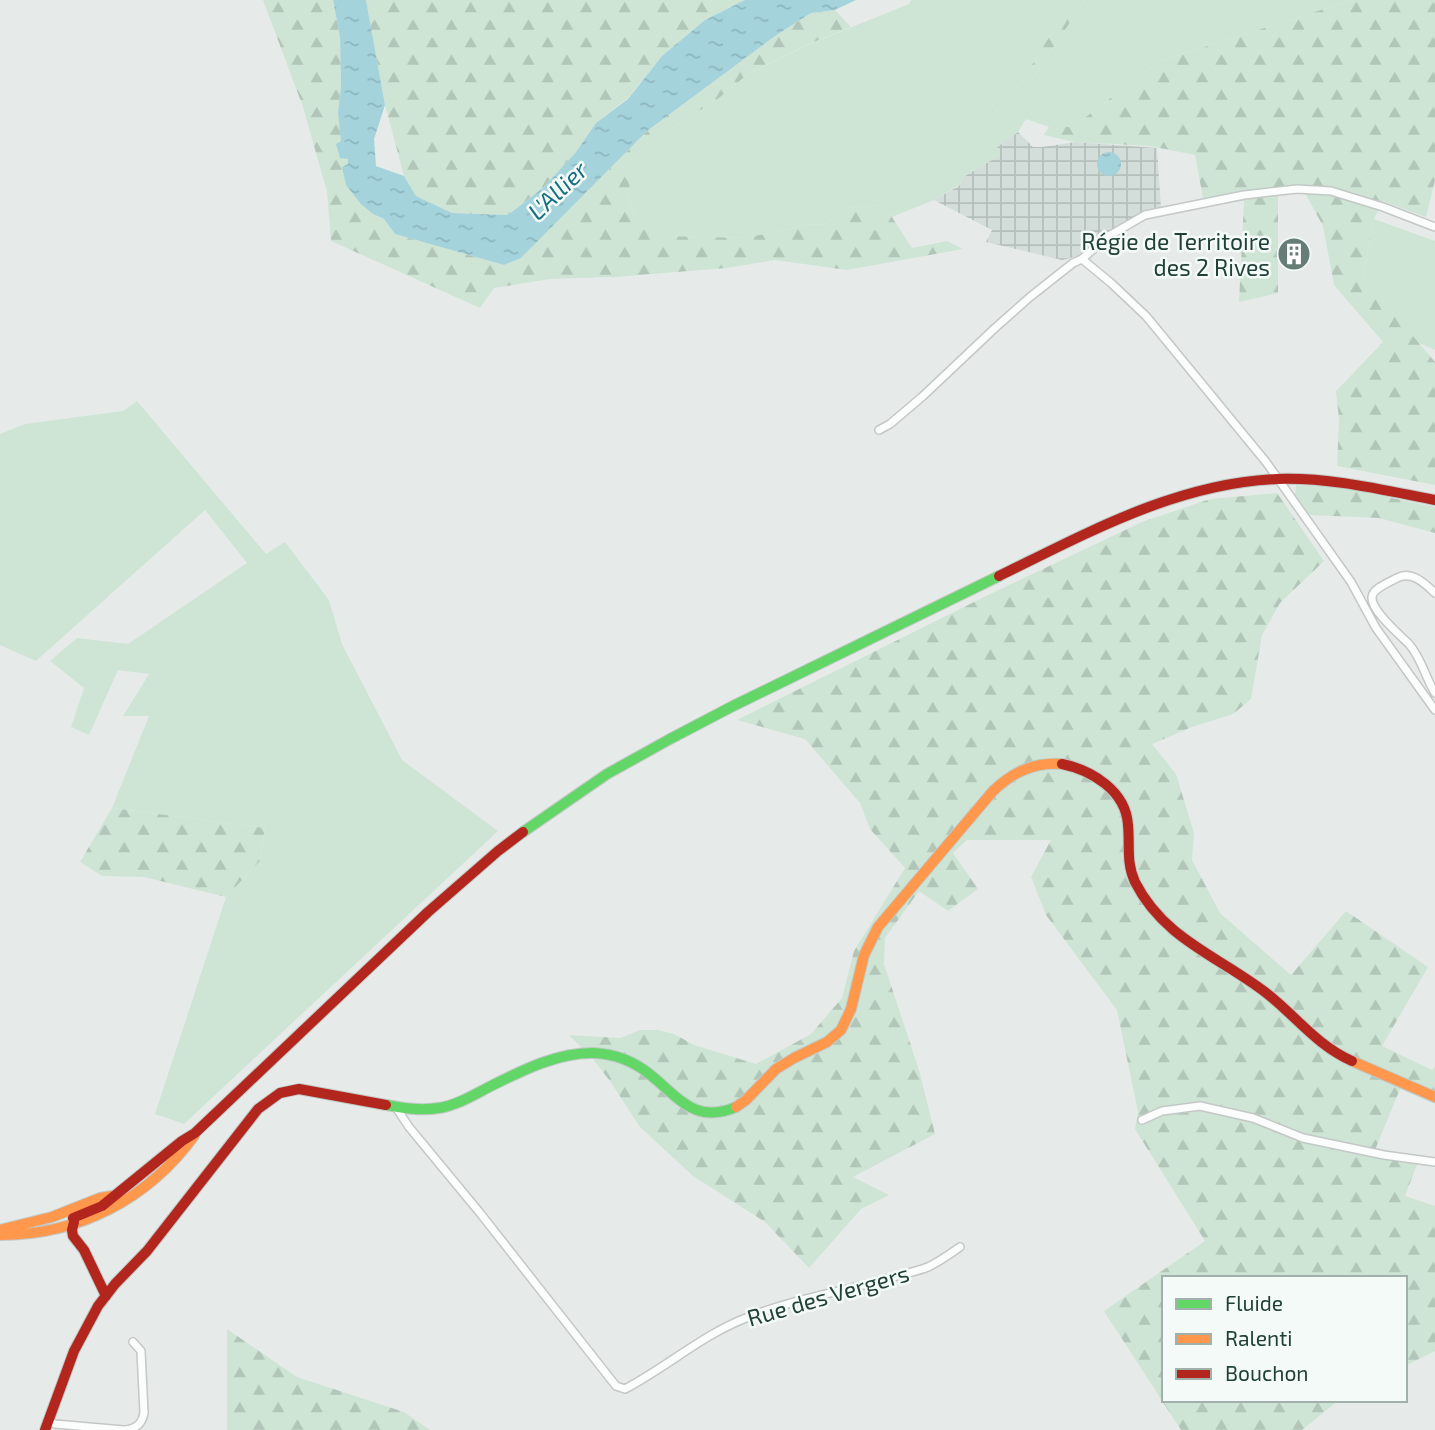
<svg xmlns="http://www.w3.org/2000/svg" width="1435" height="1430" font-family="'Exo 2',sans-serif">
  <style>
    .industrial { fill: url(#industrial-grid) }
    .green { fill: #cee5d5 }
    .forest { fill: url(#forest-firs) }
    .water { fill: url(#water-ripples) }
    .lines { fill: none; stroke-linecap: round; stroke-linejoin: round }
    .street-casing { stroke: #c3c8c6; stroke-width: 10 }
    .fast-casing { stroke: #c1c9c6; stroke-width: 12 }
    .slow-casing { stroke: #c1c9c6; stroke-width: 12 }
    .jam-casing { stroke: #c1c9c6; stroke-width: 12 }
    .street { stroke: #fbfcfc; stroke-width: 7 }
    .fast { stroke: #63d668; stroke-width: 10 }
    .slow { stroke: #ff974d; stroke-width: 10 }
    .jam { stroke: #b3261e; stroke-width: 10 }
    .labels { text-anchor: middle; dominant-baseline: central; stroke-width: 5; stroke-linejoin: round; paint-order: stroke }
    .poi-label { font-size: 23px; fill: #214138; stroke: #f4faf7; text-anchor: end }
    .street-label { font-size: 23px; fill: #214138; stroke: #f4faf7 }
    .water-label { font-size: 24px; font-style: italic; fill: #166e81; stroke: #f4faf7 }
  </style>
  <defs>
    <pattern id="industrial-grid" width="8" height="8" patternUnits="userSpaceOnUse" patternTransform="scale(1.75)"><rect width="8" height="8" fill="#d3ddd9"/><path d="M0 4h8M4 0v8" fill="none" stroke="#b5bfbb"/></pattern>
    <pattern id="forest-firs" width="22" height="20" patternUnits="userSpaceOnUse" patternTransform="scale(1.75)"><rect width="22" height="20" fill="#cee5d5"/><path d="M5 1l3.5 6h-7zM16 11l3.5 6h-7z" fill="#b1c6b8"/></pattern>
    <pattern id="water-ripples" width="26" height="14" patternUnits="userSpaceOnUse" patternTransform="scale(1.75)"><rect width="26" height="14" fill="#a4d3dc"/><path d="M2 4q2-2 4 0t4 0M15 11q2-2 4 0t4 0" fill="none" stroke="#8db6be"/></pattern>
  </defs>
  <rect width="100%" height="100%" fill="#e6ebe9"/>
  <!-- industrial -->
  <path class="industrial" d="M1018,132L1033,147H1042L1075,142L1157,148L1161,207L1144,211L1105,235L1083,255L1062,260L986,242L992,230L934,200L959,186L963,177L1000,155L997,147Z"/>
  <!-- green -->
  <path class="green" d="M911,0H1074L1046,42L1021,83L992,105L1000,114L1017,102L1085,0H1352L1157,62L1073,127H1049L1026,119L1018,132L997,147L1000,155L963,177L959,185L934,200L892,217L882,205L850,208L824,224L806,225L746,238L663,236L636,225L628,196L632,173L654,140L719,98L748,74L810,44L909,4Z
    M1374,219L1435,241V350L1417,342L1363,277Z
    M137,401L266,554L285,542L329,600L342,644L402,760L498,831L184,1124L155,1114L226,897L260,861L265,828L112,808L149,716H123L149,674L118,670L89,735L71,727L84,688L50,661L77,638L128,644L247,563L205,510L36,661L0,645V434L25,424L123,411Z"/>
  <!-- forest -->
  <path class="forest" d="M263,0H333L340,37L341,86L338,112L348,159V164L373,214L384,219L395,234L504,265L521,258L647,131L778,34L811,13L835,10L851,27L809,44L748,74L719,98L654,140L632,173L628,196L636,225L664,236L746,238L806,225L824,224L850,208L882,205L892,217L912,248L947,241L963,249L847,270L775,260L727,268L614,277L550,279L494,288L480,308L331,241L327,192L303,107Z
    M366,0H745L705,20L662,56L628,98L596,123L576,152L544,187L508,215L452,213L416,196L404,176L385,105Z
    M1074,0H1085L1017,102L1000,114L992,105L1021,83L1046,42Z
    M1352,0H1435V180L1426,217L1383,201L1374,219L1363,277L1435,362V485L1337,466L1339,420L1336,391L1383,342L1334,285L1323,226L1305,193L1278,195V293L1239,302L1244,201L1204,203L1195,155L1150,146L1075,142L1044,135L1049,127H1073L1157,62Z
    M1296,485L1338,487L1435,507V533L1379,518L1310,515L1295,495Z
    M1277,493L1324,561L1280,603L1262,635L1251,699L1233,714L1192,727L1152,744L1176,774L1194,833L1192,860L1220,913L1291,975L1346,911L1428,967L1382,1046L1432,1070L1435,1066V1104L1400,1089L1375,1150L1420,1157L1405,1196L1435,1206V1351L1405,1366V1278H1164V1400H1339L1302,1430H1181L1104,1311L1205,1241L1135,1129L1138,1112L1117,1010L1046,915L1031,877L1051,840H967L953,853L978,889L948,911L919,891L885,938L884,964L919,1070L935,1134L853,1177L889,1195L861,1209L809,1268L765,1222L693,1176L640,1127L610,1081L592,1058L569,1035L620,1038L640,1030H658L674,1034L694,1045L756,1064L811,1034L842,998L854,951L905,868L870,829L860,803L805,739L737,720L986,596L1142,522L1210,499Z
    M112,808L265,828L260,861L226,897L144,877L102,876L80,862Z
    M227,1329L297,1377L404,1412L430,1430H227Z"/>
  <!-- water -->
  <path class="water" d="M333,0H366L385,105L374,139L376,166L404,176L416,196L452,213L508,215L544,187L576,152L596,123L628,99L662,56L705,20L745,0H856L835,10L811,13L778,34L647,131L521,258L504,265L395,234L384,219L373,214L361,204L346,185L342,167L348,164V159L340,158L336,144L341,141L338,112L341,86L340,37Z
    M1097 164a12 12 0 1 1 24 0a12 12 0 1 1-24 0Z"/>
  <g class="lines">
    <defs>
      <path id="street" d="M1082,259L1111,283L1146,316L1266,462L1351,582L1376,628L1435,710
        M879,430L890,424L923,396L995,328L1030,297L1073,263L1082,259L1107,237L1145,215L1244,195L1297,189L1331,191L1383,207L1435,227
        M1435,593C1425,584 1412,570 1397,578C1390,582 1373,588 1372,597C1371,611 1400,635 1409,644C1422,659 1425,677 1435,693
        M395,1106L409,1127L480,1213L616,1386L625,1389C667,1367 702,1335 746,1318C795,1298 847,1291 897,1276C907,1273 918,1271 928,1267C939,1262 950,1254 960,1247
        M1142,1120L1162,1111L1200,1106L1253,1118L1303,1138L1384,1155L1435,1162
        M48,1421L55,1424L124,1430
        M125,1430C136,1429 142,1424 144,1413L141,1351L133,1342"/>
      <path id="fast" d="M523,832L607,774L670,739L733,706L999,576
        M386,1105C403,1108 421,1111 439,1108C458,1105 475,1094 493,1085C523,1070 559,1052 594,1053C614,1054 633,1061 648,1073C678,1096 694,1125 736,1107"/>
      <path id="slow" d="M1352,1061L1435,1097
        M736,1107L746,1100L776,1069L794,1058L827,1042L841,1030L851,1009L864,955L878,927L993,791C1013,772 1034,762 1062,764
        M0,1230L52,1217L100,1198L112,1196
        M0,1235C79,1235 148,1199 194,1136"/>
      <path id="jam" d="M999,576C1087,533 1177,483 1277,479C1330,477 1383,490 1435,500
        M1062,764C1092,770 1126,791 1128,825C1130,845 1126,863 1135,882C1164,939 1218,956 1265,992C1295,1015 1316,1045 1352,1061
        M73,1218L102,1206L182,1141L195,1133L428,912L498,851L523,832
        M74,1222L72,1230L73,1236L84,1250L106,1296
        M45,1430L74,1351L98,1306L115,1284L147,1251L258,1109L280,1093L299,1089L386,1105"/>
    </defs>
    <!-- street casing -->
    <use href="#street" class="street-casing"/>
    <!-- fast casing -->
    <use href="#fast" class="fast-casing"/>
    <!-- slow casing -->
    <use href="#slow" class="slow-casing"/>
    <!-- jam casing -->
    <use href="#jam" class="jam-casing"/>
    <!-- street -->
    <use href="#street" class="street"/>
    <!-- fast -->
    <use href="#fast" class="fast"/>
    <!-- slow -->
    <use href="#slow" class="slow"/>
    <!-- jam -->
    <use href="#jam" class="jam"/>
  </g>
  <!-- icons -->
  <defs>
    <symbol id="building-disc" viewBox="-11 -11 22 22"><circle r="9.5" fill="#667c76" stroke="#f4faf7"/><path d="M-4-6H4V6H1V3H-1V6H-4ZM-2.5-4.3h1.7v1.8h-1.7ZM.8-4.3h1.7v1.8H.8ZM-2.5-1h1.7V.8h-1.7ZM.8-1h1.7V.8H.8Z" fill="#fff"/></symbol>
  </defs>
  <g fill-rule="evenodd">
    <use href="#building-disc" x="1275" y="235" width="38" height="38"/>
  </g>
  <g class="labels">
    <!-- poi labels -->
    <g class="poi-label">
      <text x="1270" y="241">Régie de Territoire<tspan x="1270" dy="26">des 2 Rives</tspan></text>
    </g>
    <!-- street labels -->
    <g class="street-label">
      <text transform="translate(828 1295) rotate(-16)">Rue des Vergers</text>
    </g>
    <!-- water labels -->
    <g class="water-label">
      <text transform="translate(557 190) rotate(-44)">L'Allier</text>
    </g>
  </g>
  <!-- legend -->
  <rect x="1162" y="1276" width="245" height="126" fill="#f4faf7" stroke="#a0b0ab" stroke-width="2"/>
  <rect x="1176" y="1299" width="35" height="10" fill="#63d668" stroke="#a0b0ab" stroke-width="2"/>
  <text x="1225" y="1311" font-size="21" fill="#214138">Fluide</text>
  <rect x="1176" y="1334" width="35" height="10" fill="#ff974d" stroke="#a0b0ab" stroke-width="2"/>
  <text x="1225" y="1346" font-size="21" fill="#214138">Ralenti</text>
  <rect x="1176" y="1369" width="35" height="10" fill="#b3261e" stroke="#a0b0ab" stroke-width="2"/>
  <text x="1225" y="1381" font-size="21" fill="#214138">Bouchon</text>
</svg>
